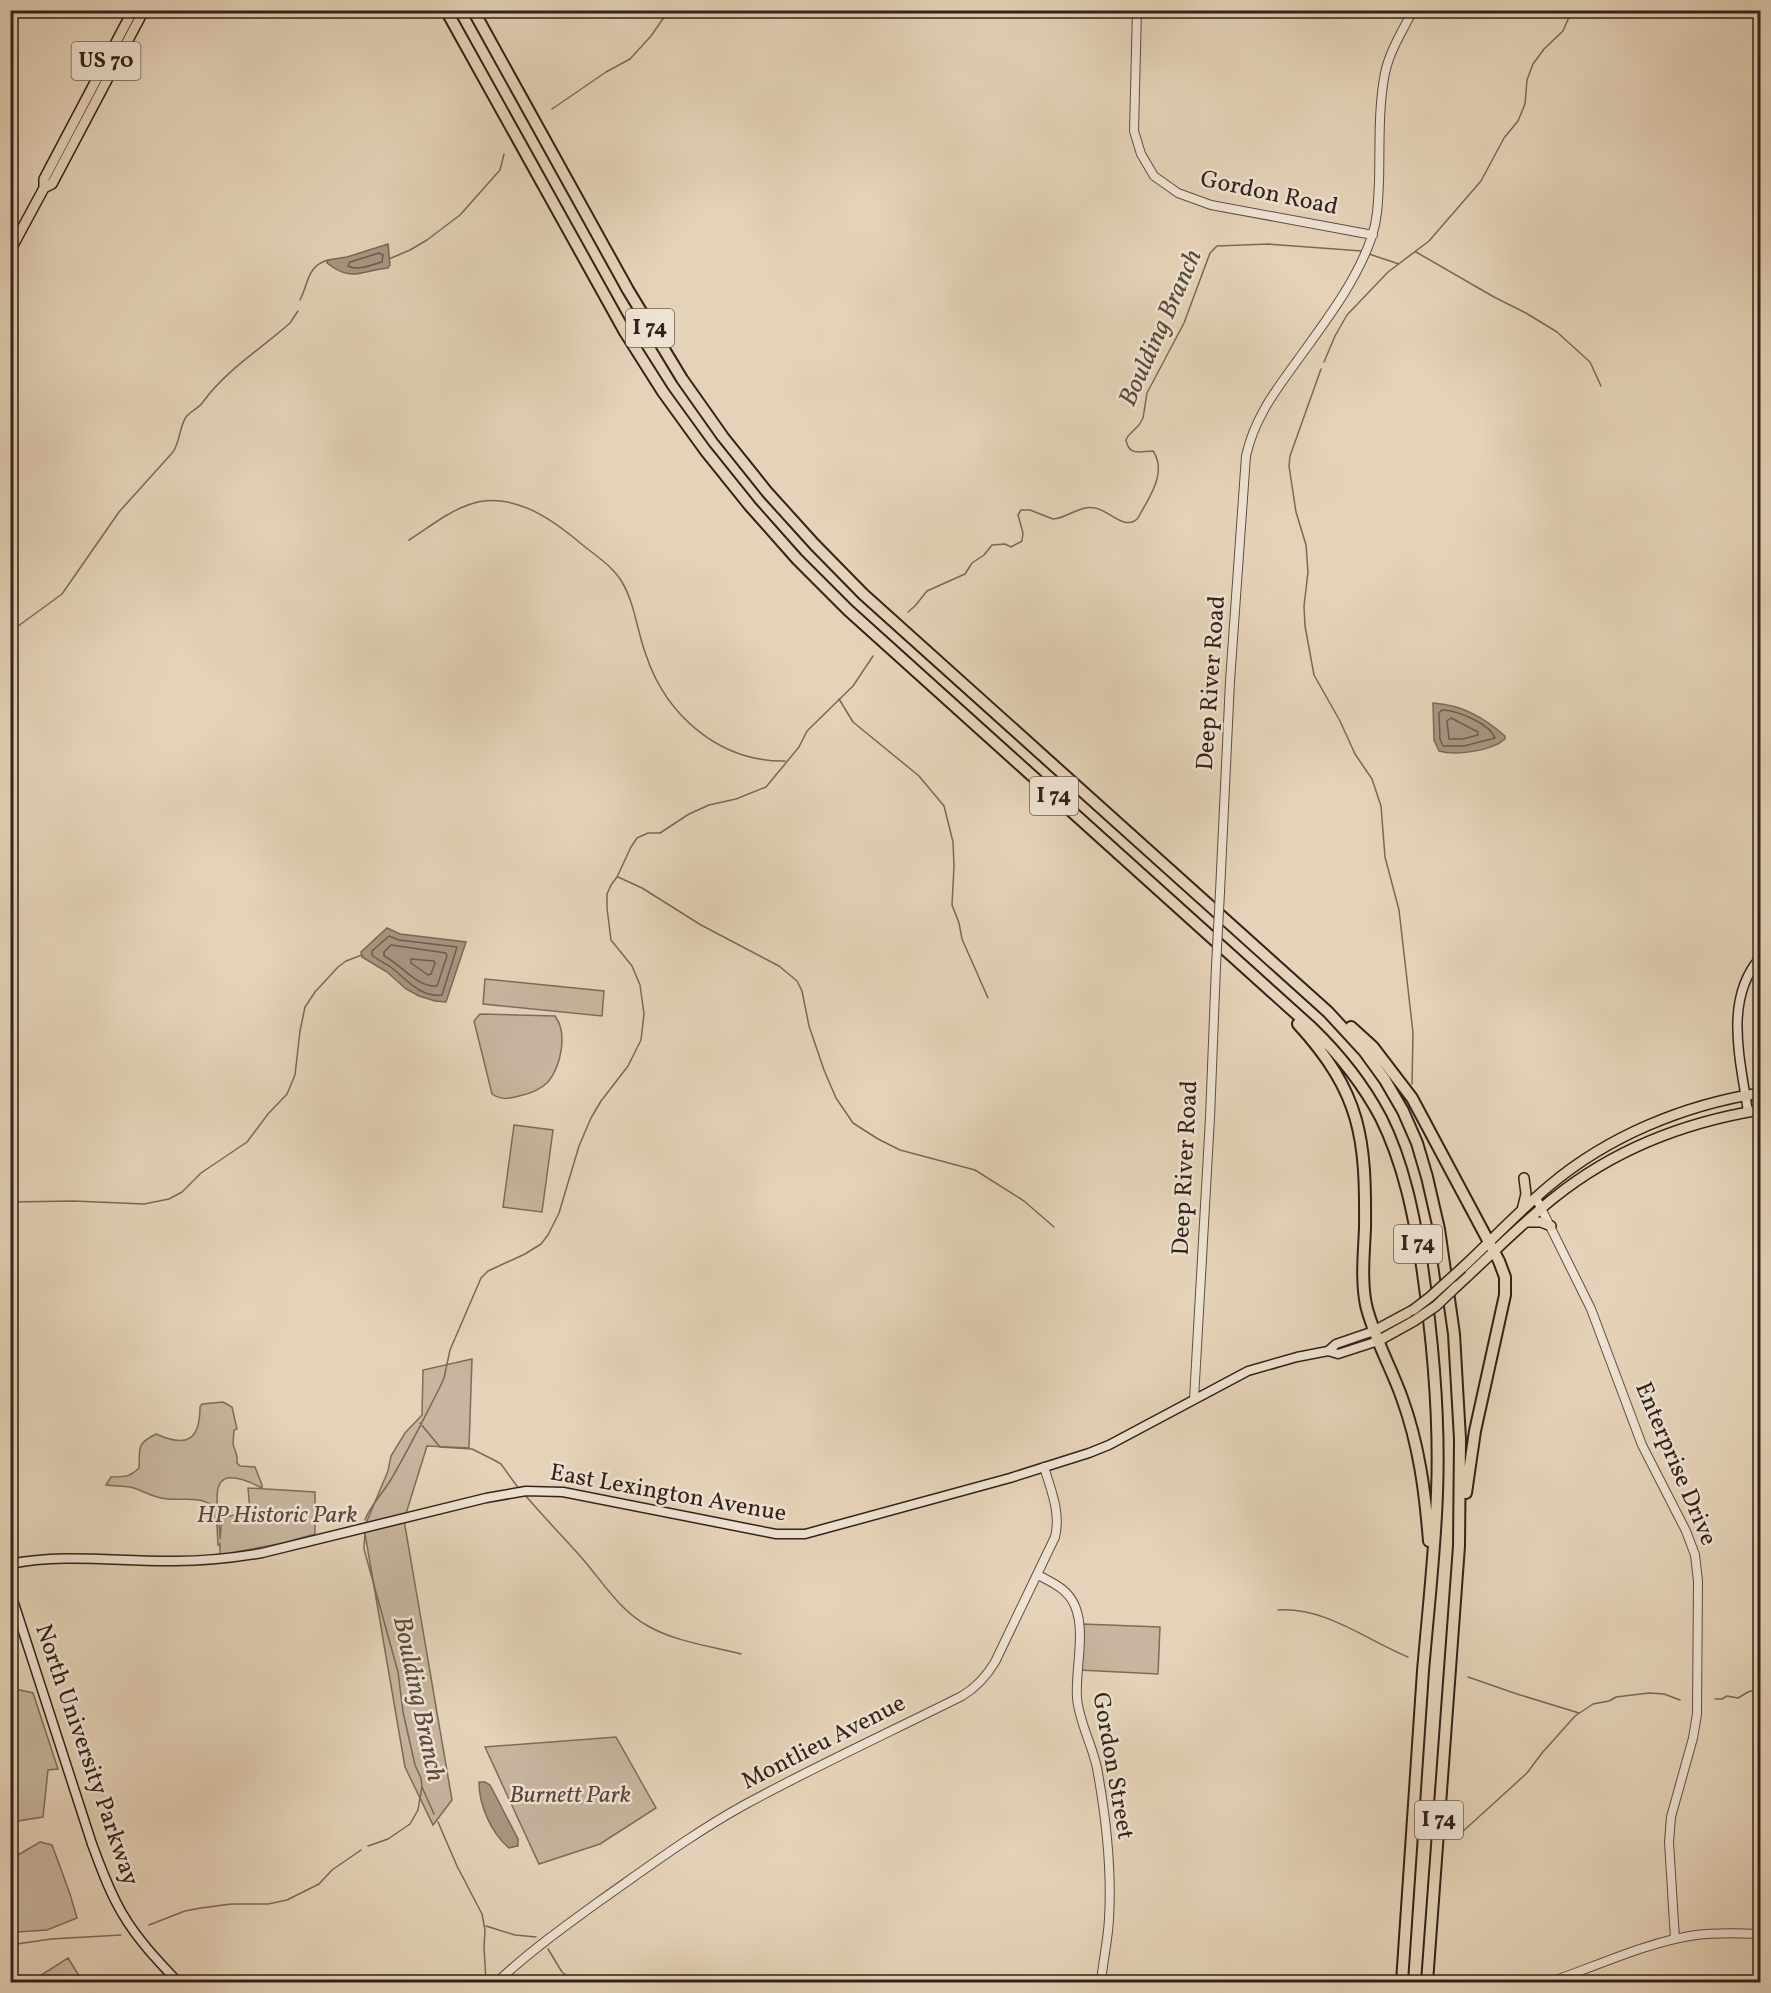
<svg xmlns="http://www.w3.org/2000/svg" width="1771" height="1993" font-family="Vollkorn,serif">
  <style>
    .green { fill: #c7b59e; stroke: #7c6c5c; stroke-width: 1.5 }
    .water { fill: #a89783; stroke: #796859; stroke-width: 1.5 }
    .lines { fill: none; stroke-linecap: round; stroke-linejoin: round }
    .shore { stroke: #6d5c4e; stroke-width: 1.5 }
    .stream { stroke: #796859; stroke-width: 1.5 }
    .tertiary-casing { stroke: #5f4e41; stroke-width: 10 }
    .secondary-casing { stroke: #322219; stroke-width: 11 }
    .primary-casing { stroke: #322219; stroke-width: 12 }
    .motorway-casing { stroke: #322219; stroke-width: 14 }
    .tertiary { stroke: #eee2d2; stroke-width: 8 }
    .secondary { stroke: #eee2d2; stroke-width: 8 }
    .primary { stroke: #e5d3b9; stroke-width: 9 }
    .motorway { stroke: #e5d3b9; stroke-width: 10 }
    .tertiary-bridge-casing { stroke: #5f4e41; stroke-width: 10; stroke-linecap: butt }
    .primary-bridge-casing { stroke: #322219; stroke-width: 12; stroke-linecap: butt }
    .tertiary-bridge { stroke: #eee2d2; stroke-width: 8 }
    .primary-bridge { stroke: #e5d3b9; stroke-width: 9 }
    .labels { text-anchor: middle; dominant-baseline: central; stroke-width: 5; stroke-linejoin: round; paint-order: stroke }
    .shield { fill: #eee2d2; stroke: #6a5c50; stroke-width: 1.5 }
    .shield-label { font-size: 22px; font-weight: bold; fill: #322219 }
    .street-label { font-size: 24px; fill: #322219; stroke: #eee2d2 }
    .park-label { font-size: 24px; font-style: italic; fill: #57473a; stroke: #eee2d2 }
    .water-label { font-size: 26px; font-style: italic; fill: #5b4b3e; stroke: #eee2d2 }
  </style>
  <rect width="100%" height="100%" fill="#e5d3b9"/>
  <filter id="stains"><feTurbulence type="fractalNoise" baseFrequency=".00333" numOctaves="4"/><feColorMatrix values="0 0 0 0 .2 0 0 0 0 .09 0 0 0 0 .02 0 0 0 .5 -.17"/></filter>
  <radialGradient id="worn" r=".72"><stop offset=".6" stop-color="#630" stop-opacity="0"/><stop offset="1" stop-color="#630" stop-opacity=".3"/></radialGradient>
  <!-- green -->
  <path class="green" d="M485,979L604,991L602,1016L483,1004Z
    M480,1014L555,1016C568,1033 561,1066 548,1082C541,1089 529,1094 519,1096C509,1099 501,1100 492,1094L474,1021Z
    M514,1125L553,1130L542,1212L503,1207Z
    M472,1359L469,1448L427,1446L404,1520L452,1800L433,1825L405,1767L364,1528L388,1471L391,1456L405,1433L422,1415L423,1370Z
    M223,1402L232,1407L237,1429L234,1430L233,1444L237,1456V1463L240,1466L255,1467L262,1485V1488C202,1457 219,1502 220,1539L222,1518L250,1511L248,1488L315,1492V1534L283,1543L220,1555V1544L218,1545L217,1526L212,1505C196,1495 178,1502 161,1498C150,1496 140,1489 130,1487C122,1486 114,1486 106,1485L111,1477C124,1477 130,1477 139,1468C140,1448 136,1444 156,1434C187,1448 200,1440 200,1407L202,1404Z
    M1082,1624L1160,1627L1158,1674L1079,1670Z
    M11,1688L33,1693L58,1769L48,1770L43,1817L11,1822Z
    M616,1737L656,1808L600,1844L539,1864L485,1747Z
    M40,1842L52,1845L70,1894L77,1918L47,1930L17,1932L11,1926V1859Z
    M68,1958L83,1982H37L35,1979Z"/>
  <!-- water -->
  <path class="water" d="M388,244L390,265L388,268C362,270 352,283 327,263L328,260L347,257Z
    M1433,703C1462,705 1483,717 1505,736V739C1492,751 1455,756 1439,751L1434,740Z
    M387,928L400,934L466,942L446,1002L435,1001L419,996L406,989L387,972L362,957L361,952Z
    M479,1782H485L490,1785L518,1839V1846L509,1848C491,1833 479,1805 479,1782Z"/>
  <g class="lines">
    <!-- shore -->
    <path class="shore" d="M379,253L383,255L382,262C371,265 359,271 348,266L350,262Z
      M1442,710C1457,710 1490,724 1495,738L1464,746H1443L1440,739L1439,713Z
      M1451,718L1478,732V735L1463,739H1449L1447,721Z
      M389,936L399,940L457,947L442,995C421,998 407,980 392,968C386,964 378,960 372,955V951Z
      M391,945L446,953L447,956L437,986C417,988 401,964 384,956V952Z
      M411,959L434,961L435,963L431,974L428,975L411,963Z"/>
    <!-- stream -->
    <path class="stream" d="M552,109L606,72L630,59L651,36L669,10
      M1416,252L1494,297L1526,313L1557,332L1590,362L1601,386
      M1369,254L1399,264
      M389,259L410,250L427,240L460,215L500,170L504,154
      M300,300C309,282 307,266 328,260
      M1324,362L1335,336L1347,315L1388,272L1429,241L1481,181L1504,138L1518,121L1525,104L1527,80L1533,64L1544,49L1563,31L1572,10
      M1321,369L1290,456L1289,466L1296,512L1306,545L1308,572L1304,606L1305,626L1314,675L1340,721L1355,754L1372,779L1381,806L1385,857L1399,910L1406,971L1413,1033L1412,1084
      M409,540C428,528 446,513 468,505C509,490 548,516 579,542C593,554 612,565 622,582C635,604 637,631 646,655C666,715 719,762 785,761
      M908,612L915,606L927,591L965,574L972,563L984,555L992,545L1005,544L1011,547L1022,541L1023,533L1018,515L1021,510H1030L1053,519C1068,518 1079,505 1095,508C1109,510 1125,532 1138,518C1148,499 1168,473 1153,451C1141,451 1129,457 1126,440L1128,436L1139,425L1143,418L1147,393L1184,323L1210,253L1217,246L1268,244L1362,251
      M10,632L62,594L119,512L173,452C180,442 179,428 186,417C191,411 199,408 203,402C226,370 261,349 290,323L298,311
      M839,699L853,722L919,776L944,806L953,842L954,866L952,905L959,923L962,939L988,998
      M618,877L642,888L701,925L779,966L797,981L802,991L809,1026L824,1070L836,1098L853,1123L878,1139L900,1150L975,1170L1024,1201L1054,1227
      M10,1202L74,1201L144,1204L169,1199L182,1192L201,1173L247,1142L268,1114L287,1094L295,1075L300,1031L305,1007L315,992L338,967L346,961L362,955
      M420,1423L440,1447L472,1449L494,1460L501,1464L519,1489
      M525,1495C543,1516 562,1536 581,1557C602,1581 619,1610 648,1626C676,1642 710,1646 741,1654
      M365,1520C370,1506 382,1494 390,1481C408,1451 423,1420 439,1389L444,1378L450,1350L481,1278L488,1271L525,1254L541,1244L548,1235L559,1213L579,1146L591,1118L601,1101L628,1066L641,1040L644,1014L640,985L632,966L611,940L607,908V894L611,885L617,877L631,847L637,838L648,833H660L689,814L709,805L736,799L766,787L799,747L807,731L853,686L873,656
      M365,1532L364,1549L398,1672L403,1712L415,1765L421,1778L422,1786L418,1810L410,1824L388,1839L368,1846
      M1278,1610C1326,1607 1366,1640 1408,1657
      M1468,1677L1517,1694L1579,1713
      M1715,1699H1722L1727,1696L1738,1698L1748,1692L1760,1688
      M422,1787L434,1814
      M438,1822L457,1866L482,1914L485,1930L484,1947L486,1982
      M1460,1834L1527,1773L1542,1753L1567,1725L1575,1716L1593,1704L1609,1701L1616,1697L1649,1693L1664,1694L1680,1700
      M149,1925L185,1911L201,1908L231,1904H268L287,1900L319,1884L332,1870L361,1850
      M486,1926L515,1935L536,1937
      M10,1945L51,1939L121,1935
      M548,1949L562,1972L576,1982"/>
    <defs>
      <path id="tertiary" d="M1137,10L1134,131L1141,154L1154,176L1178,193L1211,205L1373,235
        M1220,892L1230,681L1246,456C1254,419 1275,391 1297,361C1325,322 1357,281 1372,236C1378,218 1378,200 1379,182C1380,146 1378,108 1385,73C1390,50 1403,30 1413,10
        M1536,1198L1591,1309L1642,1445L1686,1531L1695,1555L1698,1581L1697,1714L1693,1738L1671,1817L1669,1842L1675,1939
        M1194,1399L1210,1118L1216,966
        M1038,1575C1053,1583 1068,1589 1075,1606C1086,1632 1075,1670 1077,1698C1079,1722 1092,1744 1097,1768C1106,1817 1112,1869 1109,1919C1108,1940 1103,1961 1101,1982
        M497,1982C529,1952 565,1926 601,1900C648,1867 695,1832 746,1804C816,1766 890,1732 962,1696C977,1687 986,1677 995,1662L1055,1537C1061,1513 1051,1490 1044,1467
        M1550,1982C1597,1966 1647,1942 1696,1935C1717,1932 1739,1933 1760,1934"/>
      <path id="secondary" d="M1748,1112C1741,1062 1723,1000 1760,958
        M1328,1351L1336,1344L1374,1331
        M10,1564C65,1553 120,1562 175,1561C204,1561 233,1558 262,1553L486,1498L526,1491L563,1492L776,1534H805L1010,1478L1089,1453L1109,1445L1248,1371L1297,1357L1328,1351L1338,1354L1378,1341
        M10,1591L92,1844C101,1868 109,1891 122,1913C137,1939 158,1961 178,1982"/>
      <path id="primary" d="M44,188L52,184L144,10
        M10,251L44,188V179L133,10
        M1522,1210L1526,1194L1524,1178
        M1526,1222H1541L1551,1226
        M1462,1268C1491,1241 1518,1212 1549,1186C1608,1136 1684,1105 1760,1093
        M1457,1286C1490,1256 1521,1224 1555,1197C1615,1149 1686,1122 1760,1110
        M1374,1331L1413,1310
        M1378,1341L1414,1321"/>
      <path id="motorway" d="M446,10L625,332L663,392L705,450L750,506L797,559L848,610L1312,1028C1340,1055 1363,1084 1381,1118C1404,1164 1414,1216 1422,1266C1433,1341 1440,1417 1437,1493C1435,1552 1428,1612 1423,1671C1416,1775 1409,1879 1402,1982
        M473,10L628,290L682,379L723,437L767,492L814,544L863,594L1328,1012L1364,1051L1385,1080L1403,1111L1417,1143L1427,1177L1439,1229L1454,1334L1460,1439L1459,1546L1427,1982
        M1298,1024C1361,1093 1366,1138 1365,1228C1364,1253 1361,1280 1366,1305C1374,1338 1391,1367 1402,1398C1419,1445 1425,1491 1429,1541
        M1351,1027L1373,1047L1412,1098L1499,1261L1505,1277V1295L1475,1431L1466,1493"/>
    </defs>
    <!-- tertiary casing -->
    <use href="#tertiary" class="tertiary-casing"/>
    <!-- secondary casing -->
    <use href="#secondary" class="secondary-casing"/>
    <!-- primary casing -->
    <use href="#primary" class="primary-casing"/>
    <!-- motorway casing -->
    <use href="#motorway" class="motorway-casing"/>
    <!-- tertiary -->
    <use href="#tertiary" class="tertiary"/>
    <!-- secondary -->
    <use href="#secondary" class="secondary"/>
    <!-- primary -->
    <use href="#primary" class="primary"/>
    <!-- motorway -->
    <use href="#motorway" class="motorway"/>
    <defs>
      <path id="tertiary-bridge" d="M1216,966L1220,892"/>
      <path id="primary-bridge" d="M1413,1310L1430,1297L1462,1268
        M1414,1321L1436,1306L1457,1286"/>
    </defs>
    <!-- tertiary-bridge casing -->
    <use href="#tertiary-bridge" class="tertiary-bridge-casing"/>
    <!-- primary-bridge casing -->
    <use href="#primary-bridge" class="primary-bridge-casing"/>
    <!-- tertiary-bridge -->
    <use href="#tertiary-bridge" class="tertiary-bridge"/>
    <!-- primary-bridge -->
    <use href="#primary-bridge" class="primary-bridge"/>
  </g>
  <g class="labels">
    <!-- shield labels -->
    <g class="shield">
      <rect x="71.5" y="42" width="69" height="38" rx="4.5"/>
      <rect x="626" y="309" width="48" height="38" rx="4.5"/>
      <rect x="1030" y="777" width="48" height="38" rx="4.5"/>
      <rect x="1394" y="1225" width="48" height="38" rx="4.5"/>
      <rect x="1415" y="1801" width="48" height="38" rx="4.5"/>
    </g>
    <g class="shield-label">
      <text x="106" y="61">US 70</text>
      <text x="650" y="328">I 74</text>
      <text x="1054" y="796">I 74</text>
      <text x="1418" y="1244">I 74</text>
      <text x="1439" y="1820">I 74</text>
    </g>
    <!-- street labels -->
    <g class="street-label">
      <text transform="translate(1269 194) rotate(12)">Gordon Road</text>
      <text transform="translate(1212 683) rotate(-86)">Deep River Road</text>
      <text transform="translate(1186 1168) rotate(-87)">Deep River Road</text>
      <text transform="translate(1675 1464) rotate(67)">Enterprise Drive</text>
      <text transform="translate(668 1494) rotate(10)">East Lexington Avenue</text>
      <text transform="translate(824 1743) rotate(-27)">Montlieu Avenue</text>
      <text transform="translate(86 1755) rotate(71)">North University Parkway</text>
      <text transform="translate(1112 1766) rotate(80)">Gordon Street</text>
    </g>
    <!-- park labels -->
    <g class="park-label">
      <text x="277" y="1516">HP Historic Park</text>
      <text x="570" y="1796">Burnett Park</text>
    </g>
    <!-- water labels -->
    <g class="water-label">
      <text transform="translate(1161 328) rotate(-66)">Boulding Branch</text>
      <text transform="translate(418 1699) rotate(78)">Boulding Branch</text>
    </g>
  </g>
  <!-- margin -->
  <rect width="1771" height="1993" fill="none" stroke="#e5d3b9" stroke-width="36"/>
  <rect x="12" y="12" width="1747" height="1969" fill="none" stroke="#322219" stroke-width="3"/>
  <rect x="18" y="18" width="1735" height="1957" fill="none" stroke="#322219" stroke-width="1.5"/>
  <rect width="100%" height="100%" filter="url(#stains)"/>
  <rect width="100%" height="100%" fill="url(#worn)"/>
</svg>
